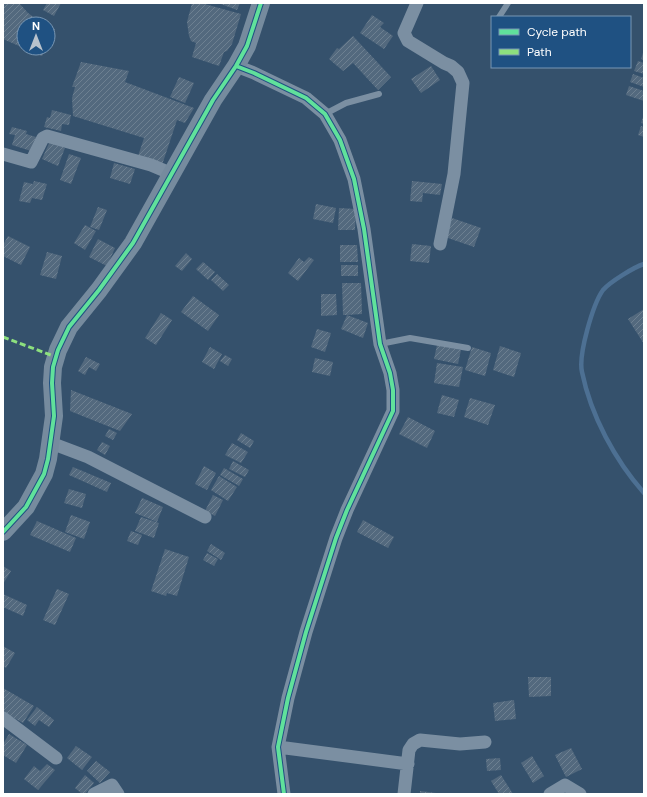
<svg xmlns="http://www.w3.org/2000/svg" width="647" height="797" font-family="'DM Sans',sans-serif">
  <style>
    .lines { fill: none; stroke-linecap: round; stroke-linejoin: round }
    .stream { stroke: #4d7093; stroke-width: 4.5 }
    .building { fill: url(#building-hatch) }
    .lane { stroke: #7b8fa2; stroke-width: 6 }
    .street { stroke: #7b8fa2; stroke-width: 13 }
    .secondary { stroke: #768b9e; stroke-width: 18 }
    .quiet { stroke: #8de07e; stroke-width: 3; stroke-dasharray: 6 3; stroke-linecap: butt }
    .cycleway-casing { stroke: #1f5182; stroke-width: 6 }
    .cycleway { stroke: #60e19b; stroke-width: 4 }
  </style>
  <defs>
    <pattern id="building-hatch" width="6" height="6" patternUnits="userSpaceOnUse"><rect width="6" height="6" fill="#53697e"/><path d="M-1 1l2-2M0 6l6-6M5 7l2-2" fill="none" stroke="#6d8091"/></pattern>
  </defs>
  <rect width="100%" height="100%" fill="#35516c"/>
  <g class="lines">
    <!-- stream -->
    <path class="stream" d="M644,264C634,267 610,282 603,290C593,304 578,355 582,372C591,416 615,460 644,493"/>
  </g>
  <!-- building -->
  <path class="building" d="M3,3H19L28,13L43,24H24V48H46L42,56L3,39Z
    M47,3H61L54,16L43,10Z
    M192,3H201L241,14L232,44L227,51L224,52L219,66L192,57L196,43L191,41L189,36L187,22Z
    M218,3H240L237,10Z
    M372,15L384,23L380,27L393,36L384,49L360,33Z
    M48,26L55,29L48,44Z
    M353,36L391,77L378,90L353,63L343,71L329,59L337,48L339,49Z
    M644,50V60L641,59Z
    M638,61L644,63V74L634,71Z
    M81,62L129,71L125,82L194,108L185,123L177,120L162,165L138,156L144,138L73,116L72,98L75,87H72Z
    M431,66L440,80L421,93L411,79Z
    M633,74L644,78V87L630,82Z
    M179,77L194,83L185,103L170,97Z
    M629,86L644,91V101L626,95Z
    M52,110L71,115L69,125L62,124L61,131L44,127L47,117L50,118Z
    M644,114V124L641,123Z
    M641,126L644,127V137L638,135Z
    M12,127L27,131L26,134L36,137L31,151L12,145L15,135L9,134Z
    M50,141L65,148L58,166L42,159Z
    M69,154L81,158L71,184L60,180Z
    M114,163L135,169L130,184L110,178Z
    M34,181L47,184L42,200L32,198L30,203L19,201L24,182L33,184Z
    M412,181L442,184L440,195L423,193L422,202L410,201Z
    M316,204L336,208L333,223L313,219Z
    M98,207L107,210L99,230L90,227Z
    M339,208L356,209L355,230H338Z
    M452,218L481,228L474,247L445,237Z
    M85,225L96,231L85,250L74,243Z
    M8,236L30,247L21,265L3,256V245Z
    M98,239L115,248L107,266L89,257Z
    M412,244L431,246L429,263L410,261Z
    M340,245H357L358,262H340Z
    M47,252L62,256L56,279L40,275Z
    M186,253L192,259L182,271L175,266Z
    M309,257L314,260L298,281L288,273L299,258L304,262Z
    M203,262L215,272L208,280L196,269Z
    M341,265H358V276H341Z
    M217,274L229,285L223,291L211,280Z
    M342,283H361L362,314L347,315L368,323L363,338L341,329L347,315H343Z
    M321,294H336L337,315L321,316Z
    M193,296L219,315L208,331L181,312Z
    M644,309V344L628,319Z
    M161,313L172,320L156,345L145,338Z
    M317,329L331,333L325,352L311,347Z
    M437,345L461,350L458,364L434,359Z
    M500,346L521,353L514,377L493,370Z
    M210,347L222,354L214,369L202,362Z
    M472,347L491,353L485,376L465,370Z
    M225,355L232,359L228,366L220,361Z
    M86,357L100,364L96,371L89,367L85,375L78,371Z
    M315,358L333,362L330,376L312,372Z
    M437,363L463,367L459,387L434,383Z
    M71,390L132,414L120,431L70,411Z
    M442,395L459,400L454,417L437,413Z
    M470,398L495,405L488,425L464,417Z
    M408,417L435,431L427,448L399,434Z
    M109,429L117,433L113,440L105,436Z
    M241,433L254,441L250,448L237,440Z
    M102,442L110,446L105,455L97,450Z
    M232,443L248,452L241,463L225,455Z
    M233,461L249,470L245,477L229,469Z
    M204,466L216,473L207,490L195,484Z
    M73,467L111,483L107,492L69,475Z
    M224,468L243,479L239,486L220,475Z
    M219,476L237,487L228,501L211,490Z
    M69,489L86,494L82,508L64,503Z
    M213,495L223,500L215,516L205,511Z
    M142,498L163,507L157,522L135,513Z
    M71,515L90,522L84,539L65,532Z
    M141,517L159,523L154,538L135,531Z
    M363,520L394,537L388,548L357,532Z
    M37,521L76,538L70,552L30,535Z
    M131,531L142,535L138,545L127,541Z
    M211,544L225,553L221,560L207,551Z
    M165,549L189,557L177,596L167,593L166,596L151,591Z
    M207,553L218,559L214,566L203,560Z
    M3,566L11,571L3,584Z
    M57,589L69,594L55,625L43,620Z
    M3,594L27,605L23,616L3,607Z
    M3,646L15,653L6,668L3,666Z
    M528,677H551V696L529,697Z
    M3,688L34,706L23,723L3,712Z
    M514,700L516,719L495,721L493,703Z
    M37,707L54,720L49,727L39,720L35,726L27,720Z
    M9,734L27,745L16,763L3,755V744Z
    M76,746L92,757L82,770L67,758Z
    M571,748L582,769L566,777L555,755Z
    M532,756L544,776L533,783L521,763Z
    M500,758L501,770L487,771L486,759Z
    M96,761L110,772L100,783L87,771Z
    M47,764L55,770L38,790L24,779L34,766L40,771Z
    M85,775L94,783L85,794H82L75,788Z
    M501,775L513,794H499L491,781Z
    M420,791L436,793V794H420Z"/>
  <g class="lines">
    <!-- lane -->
    <path class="lane" d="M499,17L508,3
      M325,114L346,103L379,94
      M380,344L410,338L468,348"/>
    <!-- street -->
    <path class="street" d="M417,3L404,33L408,41L444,63L451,66L458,72L463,83L454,174L440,244
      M236,66L254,73L306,98L325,114L340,140L354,179L364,229L380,344L390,373L393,390V411L347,510L336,538L306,632L288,698L278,747L284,794
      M3,154L31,162L43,138L47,136L151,165L170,173
      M51,443L88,457L205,517
      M3,718L56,758
      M278,747L408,764
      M94,794L112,785L118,794
      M404,794L409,750L413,744L420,740L460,744L485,742
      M550,794L565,785L580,794"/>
    <!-- secondary -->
    <path class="secondary" d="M3,532L26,507L44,474L48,459L54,416L52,383L53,367L58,350L69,327L99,290L133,243L213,100L236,66L247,46L261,3"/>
    <!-- quiet -->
    <path class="quiet" d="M3,337L56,357"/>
    <defs>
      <path id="cycleway" d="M236,66L254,73L306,98L325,114L340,140L354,179L364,229L380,344L390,373L393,390V411L347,510L336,538L306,632L288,698L278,747L284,794
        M3,532L26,507L44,474L48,459L54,416L52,383L53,367L58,350L69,327L99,290L133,243L213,100L236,66L247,46L261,3"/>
    </defs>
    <!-- cycleway casing -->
    <use href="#cycleway" class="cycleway-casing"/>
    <!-- cycleway -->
    <use href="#cycleway" class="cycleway"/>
  </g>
  <!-- border -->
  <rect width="647" height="797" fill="none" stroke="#ffffff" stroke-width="8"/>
  <!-- legend -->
  <rect x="491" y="16" width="140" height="52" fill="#1f5182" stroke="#7997b4"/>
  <rect x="499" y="29" width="20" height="6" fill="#60e19b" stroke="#7997b4"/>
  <text x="527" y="36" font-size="12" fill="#ffffff">Cycle path</text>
  <rect x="499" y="49" width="20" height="6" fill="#8de07e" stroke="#7997b4"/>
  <text x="527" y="56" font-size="12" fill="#ffffff">Path</text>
  <!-- north arrow -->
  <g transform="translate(36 36)"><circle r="19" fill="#1f5182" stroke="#7997b4"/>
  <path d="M0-3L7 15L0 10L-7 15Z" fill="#b8c2cc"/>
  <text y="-6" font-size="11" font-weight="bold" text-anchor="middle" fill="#ffffff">N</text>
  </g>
</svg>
